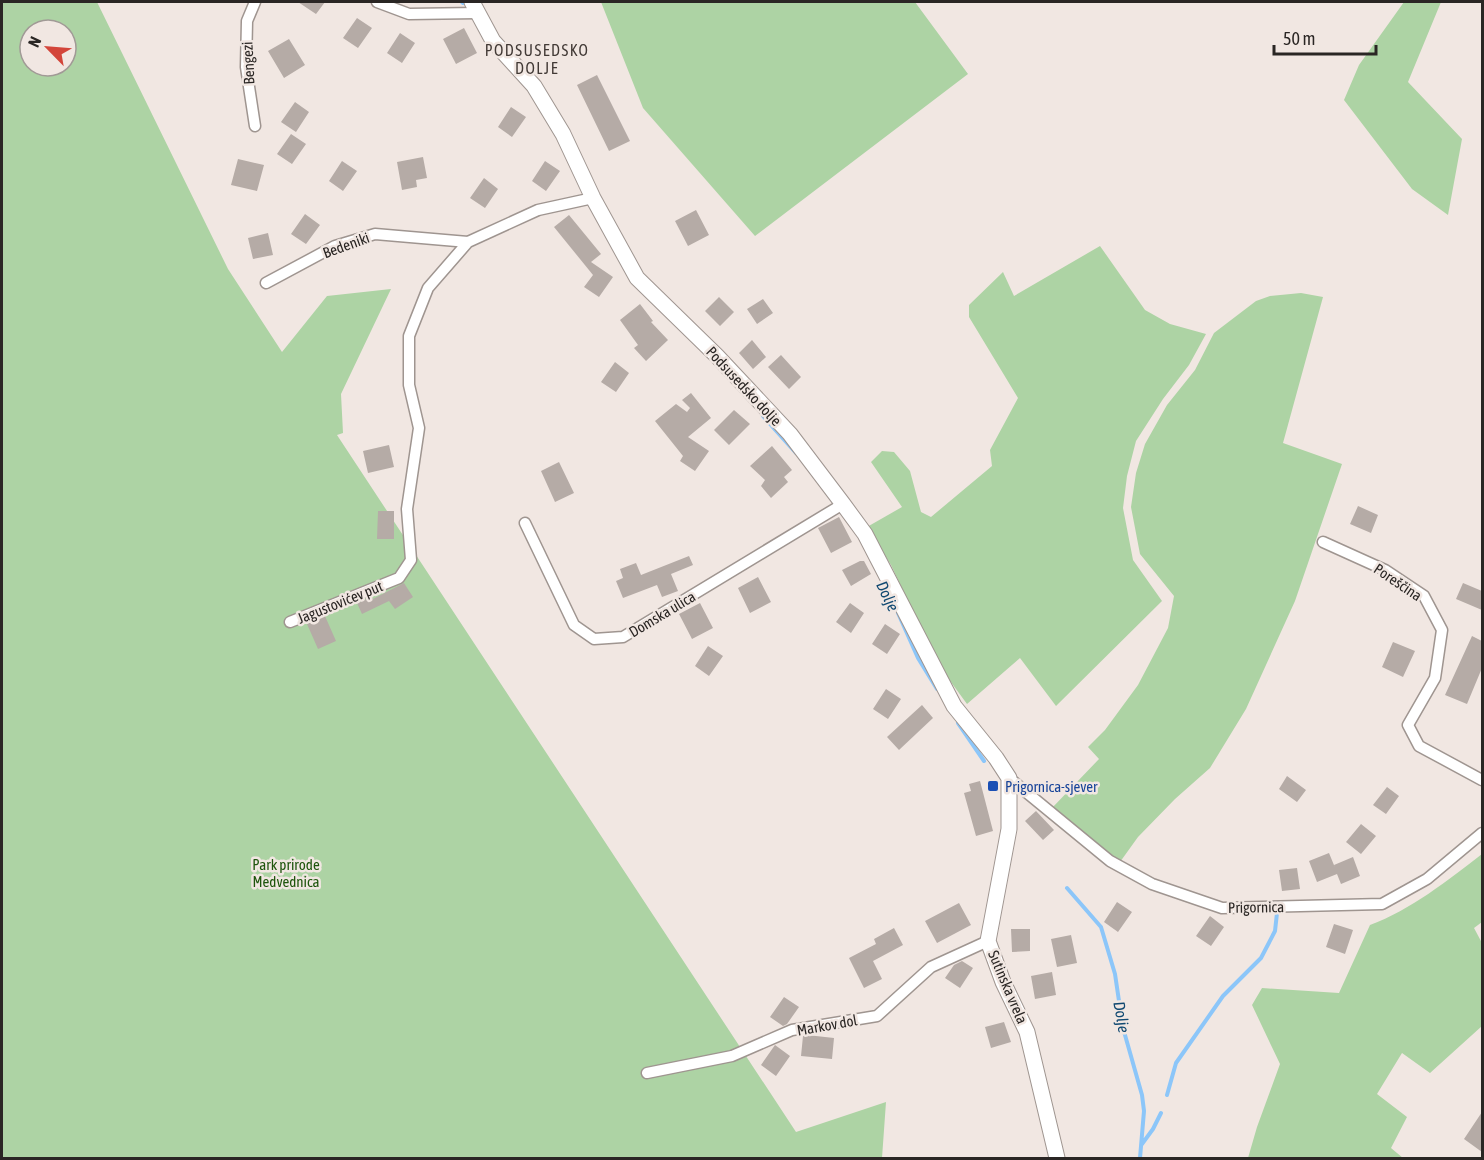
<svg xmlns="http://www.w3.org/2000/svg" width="1484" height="1160" font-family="'Asap Condensed',sans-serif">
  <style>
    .green { fill: #add3a4; fill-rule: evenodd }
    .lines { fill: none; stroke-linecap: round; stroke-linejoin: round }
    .stream { stroke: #8cc6f9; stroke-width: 4 }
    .building { fill: #b5aba6 }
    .street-casing { stroke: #9f9590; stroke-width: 13 }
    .secondary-casing { stroke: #9f9590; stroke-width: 17 }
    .street { stroke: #fff; stroke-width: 10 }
    .secondary { stroke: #fff; stroke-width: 15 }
    .transit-dot { fill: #1a4fb4; stroke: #f1e7e2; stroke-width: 2 }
    .labels { text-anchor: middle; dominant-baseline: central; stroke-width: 5; stroke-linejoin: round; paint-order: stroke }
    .street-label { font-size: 15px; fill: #2a2624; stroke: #f1e7e2 }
    .transit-label { font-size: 15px; fill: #164399; stroke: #f1e7e2; text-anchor: start }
    .park-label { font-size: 15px; fill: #1e550c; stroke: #f1e7e2 }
    .neighbourhood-label { font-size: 16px; letter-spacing: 1.5px; fill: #423a36; stroke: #f1e7e2 }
    .water-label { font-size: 16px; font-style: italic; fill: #114971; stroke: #f1e7e2 }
  </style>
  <rect width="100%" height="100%" fill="#f1e7e2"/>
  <!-- green -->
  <path class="green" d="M2,2H97L228,269L282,352L327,296L391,289L341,394L343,433L337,435L796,1132L886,1102L882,1158H2ZM30,30H66V66H30Z
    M601,2H915L968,74L755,236L643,108Z
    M1404,2H1441L1408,82L1462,139L1448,215L1412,189L1344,100L1359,65Z
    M1100,246L1145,310L1170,324L1206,334L1189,365L1163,399L1136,441L1127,476L1123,508L1133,560L1162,601L1056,706L1020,658L967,704L937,663L891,565L867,527L902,507L871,462L882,451L894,452L910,471L921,512L931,517L992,466L990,450L1018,398L969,317V305L1003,272L1014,296Z
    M1301,293L1323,297L1283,443L1342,464L1295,601L1246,709L1210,768L1175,799L1138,837L1120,862L1104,852L1052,808L1099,759L1088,747L1105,730L1138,685L1168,628L1174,596L1140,554L1131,507L1136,473L1145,444L1167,405L1195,370L1214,333L1256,301L1270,296Z
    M1482,854V922L1474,928L1482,943V1026L1430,1073L1402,1053L1377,1094L1407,1117L1391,1148L1403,1158H1248L1257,1127L1280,1064L1252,1005L1262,988L1339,993L1370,925C1411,910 1448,880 1482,854Z"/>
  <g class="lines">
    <!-- stream -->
    <path class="stream" d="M462,2L463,3
      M763,416L796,453
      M898,613L918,658L937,689
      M958,723L984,761
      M1067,888L1101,927L1115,974L1123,1028L1142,1095L1144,1111L1140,1158
      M1167,1095L1176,1063L1223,996L1261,958L1275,931L1277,913
      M1142,1144L1153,1129L1161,1113"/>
  </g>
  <!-- building -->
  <path class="building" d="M298,2H325L316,14Z
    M357,18L372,28L358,48L343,38Z
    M464,28L477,53L456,64L443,39Z
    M400,33L415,43L402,63L387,53Z
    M289,39L305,65L284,78L268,51Z
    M597,75L630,141L609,151L577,85Z
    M295,102L309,112L296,132L281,122Z
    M511,107L526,117L512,137L498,127Z
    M291,134L306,144L292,164L277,154Z
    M423,157L427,178L416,180L417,187L402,190L397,162Z
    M238,159L264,165L257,191L231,185Z
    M342,161L357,171L343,191L329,181Z
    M545,161L560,171L546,191L532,181Z
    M484,178L498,189L485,208L470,198Z
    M696,210L709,235L688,246L675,221Z
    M305,214L320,225L306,244L291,234Z
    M569,215L601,254L591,262L613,277L599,297L584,287L593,275L554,227Z
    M268,233L273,255L253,259L248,238Z
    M719,297L734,312L720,326L705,311Z
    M763,299L773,313L757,324L747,309Z
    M640,304L653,321L651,322L668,340L646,361L634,348L638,345L620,320Z
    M752,340L766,357L753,369L739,353Z
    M781,355L801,377L789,389L768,367Z
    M615,362L629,373L616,392L601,382Z
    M691,393L711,418L688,437L709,451L695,471L680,461L683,456L655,421L676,404L687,412L690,408L682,400Z
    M734,410L750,424L729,445L714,430Z
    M389,445L394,467L368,473L363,451Z
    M772,446L792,470L784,477L788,482L771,498L761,486L765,480L750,466Z
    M559,462L574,493L555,502L541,471Z
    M1358,506L1378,515L1371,533L1350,524Z
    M378,511H394V539H377Z
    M839,517L852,542L831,553L818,528Z
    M689,556L693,565L671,574L678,591L662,597L657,585L623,598L616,581L623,578L620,569L636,563L641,575Z
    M860,561H864L871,574L851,586L842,570Z
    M758,577L771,602L750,613L738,588Z
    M404,583L413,597L395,609L389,601L362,614L357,603L372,597L373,599Z
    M1463,583L1482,591V610L1456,599Z
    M700,603L713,628L692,639L679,614Z
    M850,603L864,613L851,633L836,622Z
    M325,616L336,641L318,649L307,624Z
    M885,624L900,634L887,654L872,644Z
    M1472,636L1482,641V668L1467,704L1445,695Z
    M1393,642L1415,651L1403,677L1382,667Z
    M708,646L723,656L709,676L695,666Z
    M886,689L901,699L888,719L873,709Z
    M922,705L933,718L899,750L887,737Z
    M1287,776L1306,790L1297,802L1279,789Z
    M980,781L993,831L976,836L964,793L971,791L969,784Z
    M1387,787L1399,796L1386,814L1373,805Z
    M1036,811L1054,830L1043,840L1025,821Z
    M1361,824L1376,836L1361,854L1346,842Z
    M1329,853L1336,870L1334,865L1353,857L1360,876L1341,884L1337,874L1317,882L1309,861Z
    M1297,868L1300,889L1282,891L1279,870Z
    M1117,902L1132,912L1118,932L1104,922Z
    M959,903L971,925L937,943L925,921Z
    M1210,916L1224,927L1211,946L1196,936Z
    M1334,924L1353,930L1345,954L1326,947Z
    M894,928L903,945L873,961L882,979L864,988L849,958L876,944L874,939Z
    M1011,929H1030V951L1012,952Z
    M1071,935L1077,963L1057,967L1051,939Z
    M962,961L973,968L960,988L945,978L954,965Z
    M1052,972L1056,995L1035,999L1031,976Z
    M784,997L799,1007L787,1024L783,1026L770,1017Z
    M1004,1022L1011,1042L991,1048L985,1027Z
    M807,1035L834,1038L832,1059L801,1056L803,1036Z
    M775,1045L790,1056L776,1076L761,1065Z
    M1482,1112V1152L1464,1139Z"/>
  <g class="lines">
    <defs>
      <path id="street" d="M255,2L247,21L246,67L255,126
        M377,2L409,14L477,13
        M266,283L335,246L375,234L468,242
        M525,523L574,625L594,639L623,637L843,504
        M1323,542L1385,570L1424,596L1442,630L1435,678L1408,725L1419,746L1482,780
        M290,622L399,578L411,560L407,509L419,428L409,385V336L428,288L468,242L538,210L593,198
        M1009,778L1110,861L1152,884L1222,908L1382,904L1427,879L1482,833
        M647,1073L732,1056L792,1030L877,1016L931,967L988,941"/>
      <path id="secondary" d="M472,2L493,41L534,86L563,134L593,198L637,278L717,356L790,434L843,504L865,534L954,706L996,758L1009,778V829L988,941L1003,982L1027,1032L1057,1158"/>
    </defs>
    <!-- street casing -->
    <use href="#street" class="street-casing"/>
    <!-- secondary casing -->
    <use href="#secondary" class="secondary-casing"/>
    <!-- street -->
    <use href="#street" class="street"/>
    <!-- secondary -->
    <use href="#secondary" class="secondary"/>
  </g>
  <!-- markers -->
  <rect class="transit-dot" x="987" y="780" width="12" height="12" rx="3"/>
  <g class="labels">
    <!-- street labels -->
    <g class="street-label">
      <text transform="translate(248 63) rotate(-93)">Bengezi</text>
      <text transform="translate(346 245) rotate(-20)">Bedeniki</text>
      <text transform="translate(744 386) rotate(47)">Podsusedsko dolje</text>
      <text transform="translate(1398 582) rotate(34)">Poreščina</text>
      <text transform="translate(340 602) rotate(-22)">Jagustovićev put</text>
      <text transform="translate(662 614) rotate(-31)">Domska ulica</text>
      <text transform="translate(1256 907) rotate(-1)">Prigornica</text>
      <text transform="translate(1008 987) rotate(67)">Sutinska vrela</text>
      <text transform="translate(827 1025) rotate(-10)">Markov dol</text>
    </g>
    <!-- transit labels -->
    <g class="transit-label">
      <text x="1005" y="786">Prigornica-sjever</text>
    </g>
    <!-- park labels -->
    <g class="park-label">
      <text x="286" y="864">Park prirode<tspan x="286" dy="17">Medvednica</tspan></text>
    </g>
    <!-- neighbourhood labels -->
    <g class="neighbourhood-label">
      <text x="537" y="50">PODSUSEDSKO<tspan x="537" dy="18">DOLJE</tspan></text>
    </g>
    <!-- water labels -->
    <g class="water-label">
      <text transform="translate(888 596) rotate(64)">Dolje</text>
      <text transform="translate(1122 1017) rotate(80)">Dolje</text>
    </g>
  </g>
  <!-- border -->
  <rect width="1484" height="1160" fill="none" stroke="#2a2624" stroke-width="6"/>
  <!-- north arrow -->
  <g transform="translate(48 48) rotate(295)"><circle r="28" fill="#f1e7e2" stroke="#a19a96" stroke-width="1.5"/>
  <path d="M0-4.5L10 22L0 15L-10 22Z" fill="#d3453a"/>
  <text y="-9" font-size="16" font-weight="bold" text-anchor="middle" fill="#2a2624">N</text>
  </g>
  <!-- scale -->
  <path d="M1274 45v9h102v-9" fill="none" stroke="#2a2624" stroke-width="3"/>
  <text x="1283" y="45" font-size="18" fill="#2a2624" stroke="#f1e7e2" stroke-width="4.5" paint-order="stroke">50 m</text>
</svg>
